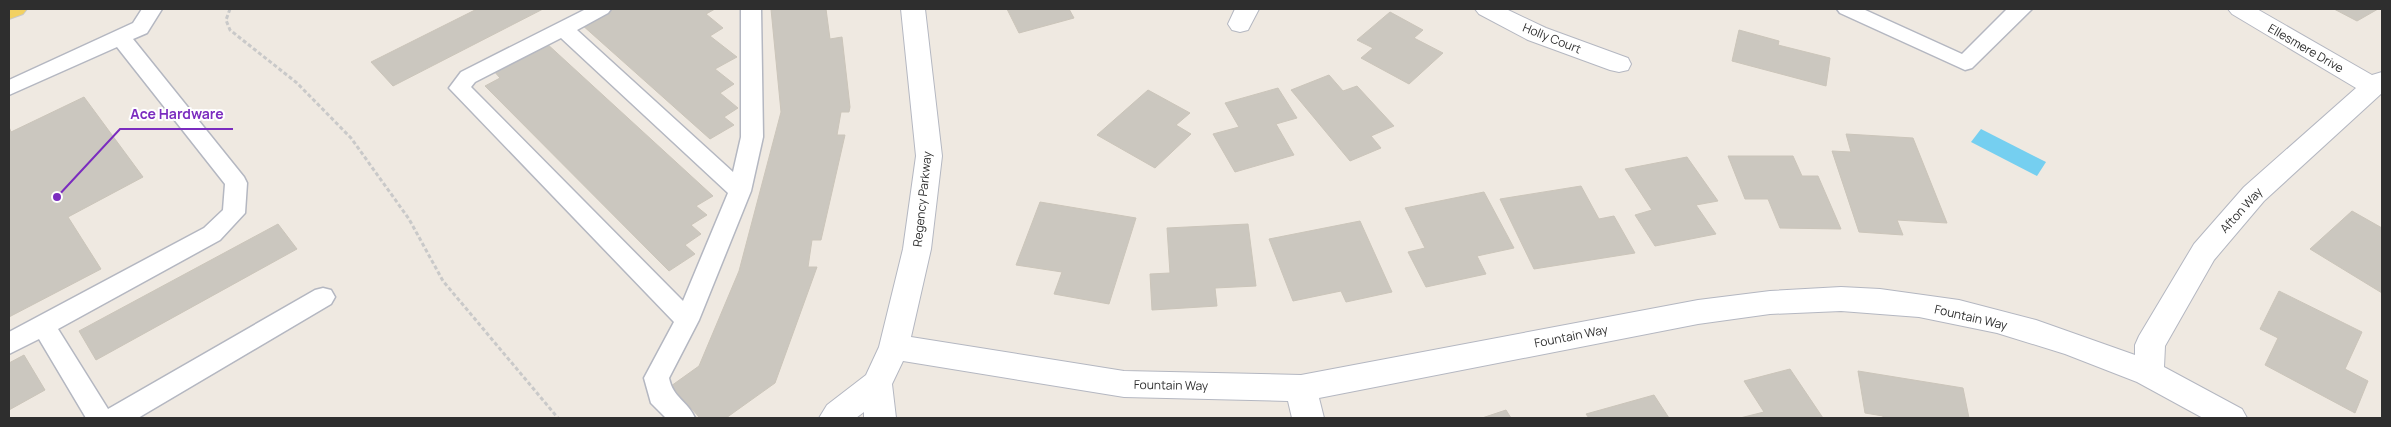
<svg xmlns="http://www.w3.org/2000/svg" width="2391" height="427" font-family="Manrope,sans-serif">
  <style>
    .water { fill: #75cff0 }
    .building { fill: #cbc7bf; stroke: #cbc5ba }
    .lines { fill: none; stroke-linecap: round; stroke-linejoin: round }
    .service-casing { stroke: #b4b7c1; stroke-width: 3 }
    .minor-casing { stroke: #b4b7c1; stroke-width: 2 }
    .primary-casing { stroke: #c9c9c9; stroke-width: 2 }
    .path { stroke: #c9c9c9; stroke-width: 3; stroke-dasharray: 4 2.5; stroke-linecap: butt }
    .service { fill: #fff; fill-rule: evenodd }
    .minor { fill: #fff; fill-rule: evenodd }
    .primary { fill: #f2d163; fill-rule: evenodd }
    .labels { text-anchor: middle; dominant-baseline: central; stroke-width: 4; stroke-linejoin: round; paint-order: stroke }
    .street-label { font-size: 12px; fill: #2e2e2e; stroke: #fff }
    .leader { fill: none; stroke: #7b2cbf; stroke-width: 2 }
    .callout-dot { fill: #7b2cbf; stroke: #fff; stroke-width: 2 }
    .callout-label { font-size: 14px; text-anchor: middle; font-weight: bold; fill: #7b2cbf; stroke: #fff; stroke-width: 4; stroke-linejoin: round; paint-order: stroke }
  </style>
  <rect width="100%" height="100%" fill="#efe9e1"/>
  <!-- water -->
  <path class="water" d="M1981,129L2046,162L2037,176L1971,142Z"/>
  <!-- building -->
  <path class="building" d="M477,9H543L393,86L371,62Z
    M610,9H715L706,14L723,28L710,36L737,57L715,69L734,84L720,93L738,108L724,117L734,125L710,139L581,24Z
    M771,9H826L830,39L842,37L850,107L849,112H841L837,135H845L821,240H812L808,267H817L775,383L726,418H700L671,386L699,366L739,271L781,112Z
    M1007,9H1069L1074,18L1019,33Z
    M2334,9H2378L2357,21Z
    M1390,12L1423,30L1414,38L1443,53L1409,84L1361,58L1373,48L1357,40Z
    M1739,30L1779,41L1778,45L1830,58L1826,86L1732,61Z
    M545,42L713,196L696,206L707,215L691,225L701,234L685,245L695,254L669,271L485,86L500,78L493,70Z
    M1329,75L1343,91L1357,86L1394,126L1371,136L1381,148L1350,161L1291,90Z
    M1278,88L1297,118L1276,124L1294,155L1235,172L1213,134L1239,127L1225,103Z
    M1148,90L1190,113L1176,125L1191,134L1155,168L1097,135Z
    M84,97L143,177L68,217L101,269L9,317V127L11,132Z
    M1846,134L1913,138L1947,223L1897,220L1903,235L1859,232L1832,151L1851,152Z
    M1728,156H1793L1802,176H1818L1841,229L1780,228L1768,199H1745Z
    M1687,157L1718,201L1696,205L1716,234L1655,246L1635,215L1652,210L1625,169Z
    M1581,186L1599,219L1614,216L1635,253L1534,269L1500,199Z
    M1484,192L1514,248L1477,256L1486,274L1426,287L1408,252L1425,248L1405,208Z
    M1040,202L1136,218L1109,304L1054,294L1062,272L1016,265Z
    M2352,211L2382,228V293L2310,249Z
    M1360,221L1392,292L1346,302L1341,291L1293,301L1269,239Z
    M278,224L297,249L96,360L79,331Z
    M1248,224L1256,286L1215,288L1217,306L1152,310L1150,274L1170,273L1167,228Z
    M2279,291L2362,332L2345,369L2368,381L2355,413L2265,365L2278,338L2260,329Z
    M24,355L45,390L9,410V363Z
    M1790,369L1823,418H1740L1764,412L1744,381Z
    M1858,371L1963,388L1969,418H1883V416L1865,413Z
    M1654,395L1669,418H1589L1586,414Z
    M1506,410L1511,418H1482Z"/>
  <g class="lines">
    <defs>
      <path id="service" d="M142,9H162L147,33L133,39L244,177L247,183L245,213L220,240L58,329L108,409L315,290L323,288L331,290L335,297L331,304L138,418H86L39,339L9,354V332L204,228L223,210L225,184L117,47L9,95V80L133,23Z
        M586,9H611L608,13L577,30L733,172L741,137V9H761L763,137L751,191L699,320L669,378C673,398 688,401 695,418H666L651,403L644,378L674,322L449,88L461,72ZM561,38L728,193L683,301L471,87L475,82Z
        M1837,9H1863L1962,54L2007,9H2032L1972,68L1965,70L1840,13Z"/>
      <path id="minor" d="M901,9H925L942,156L931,249L911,337L1124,371L1301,375L1698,300L1770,291L1841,287L1880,289L1959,300L2036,320L2135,355V345L2139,336L2194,244L2244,187L2356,88L2232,14L2228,9H2257L2372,75L2382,72V93L2264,201L2214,260L2165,346L2164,367L2242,409L2247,418H2203L2137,382L2065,354L1997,333L1919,317L1841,311L1770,314L1698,324L1319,398L1324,418H1292L1288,401L1124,397L903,361L892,384L896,418H864V412L856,418H819L827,405L866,375L879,347L903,249L916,156Z
        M1235,9H1259L1248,30L1240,32L1232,30L1228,24Z
        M1475,9H1506L1546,28L1628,58L1631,64L1628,70L1619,72L1610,70L1528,40L1479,14Z"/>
      <path id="primary" d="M9,9H27L23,14L9,19Z"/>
    </defs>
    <!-- service casing -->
    <use href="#service" class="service-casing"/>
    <!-- minor casing -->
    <use href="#minor" class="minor-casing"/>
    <!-- primary casing -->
    <use href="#primary" class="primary-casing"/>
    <!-- path -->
    <path class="path" d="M230,9L226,20L230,30L297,83L351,138L409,219L443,281L558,418"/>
    <!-- service -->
    <use href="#service" class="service"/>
    <!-- minor -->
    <use href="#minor" class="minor"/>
    <!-- primary -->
    <use href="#primary" class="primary"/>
  </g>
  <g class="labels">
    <!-- street labels -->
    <g class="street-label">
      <text transform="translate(1552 38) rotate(22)">Holly Court</text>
      <text transform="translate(2306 48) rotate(30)">Ellesmere Drive</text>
      <text transform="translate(922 199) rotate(-84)">Regency Parkway</text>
      <text transform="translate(2241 210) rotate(-48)">Afton Way</text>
      <text transform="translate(1971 317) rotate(13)">Fountain Way</text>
      <text transform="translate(1571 336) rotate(-11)">Fountain Way</text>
      <text transform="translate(1171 385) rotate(1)">Fountain Way</text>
    </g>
  </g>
  <!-- callouts -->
  <path class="leader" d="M57 197L120 129H233"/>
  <circle class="callout-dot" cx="57" cy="197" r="5"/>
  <g class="callout-label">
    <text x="177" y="119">Ace Hardware</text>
  </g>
  <!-- border -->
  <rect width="2391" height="427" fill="none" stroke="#2e2e2e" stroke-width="20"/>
</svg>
